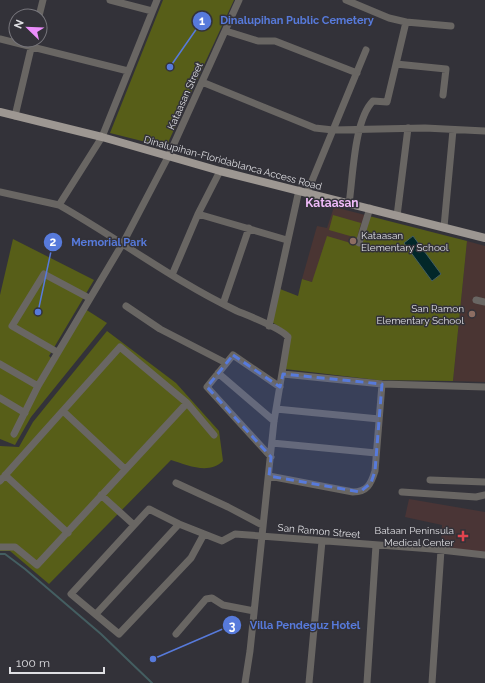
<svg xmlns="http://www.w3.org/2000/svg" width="485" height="683" font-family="Raleway,sans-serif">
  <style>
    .education { fill: #4a3533 }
    .medical { fill: #4a3536 }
    .green { fill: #575e18 }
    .water { fill: #022729; stroke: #445e61 }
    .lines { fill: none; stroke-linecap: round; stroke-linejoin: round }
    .stream { stroke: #445e61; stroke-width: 2 }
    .minor { stroke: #696663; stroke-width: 7 }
    .major { stroke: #9d9792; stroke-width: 8 }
    .marked { fill: #577adb; fill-opacity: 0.2; stroke: #577adb; stroke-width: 3; stroke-dasharray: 8 5; stroke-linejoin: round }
    .education-dot { fill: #8d6e63; stroke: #333239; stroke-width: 1.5 }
    .health-dot { fill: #e0444e; stroke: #333239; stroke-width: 1.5 }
    .labels { text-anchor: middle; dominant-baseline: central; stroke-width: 3; stroke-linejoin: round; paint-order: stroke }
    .street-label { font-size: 10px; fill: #dfdfe3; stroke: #333239 }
    .poi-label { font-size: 10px; fill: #dfdfe3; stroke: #333239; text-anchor: end }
    .quarter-label { font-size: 12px; font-weight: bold; fill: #f1bcfa; stroke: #333239 }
    .leader { fill: none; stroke: #577adb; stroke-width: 1.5 }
    .callout-dot { fill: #577adb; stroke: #333239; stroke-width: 1.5 }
    .mark-label { font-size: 12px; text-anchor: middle; font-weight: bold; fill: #fff }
    .callout-label { font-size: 11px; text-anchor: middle; font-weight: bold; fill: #577adb; stroke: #333239; stroke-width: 3; stroke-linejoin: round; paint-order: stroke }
  </style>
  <rect width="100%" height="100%" fill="#333239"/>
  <!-- education -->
  <path class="education" d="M334,207L369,216L361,246L312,282L302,279L317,226L327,228Z
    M467,241L485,246V382L453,381Z"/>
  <!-- medical -->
  <path class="medical" d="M409,499L485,512V552L441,548L442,525L405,517Z"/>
  <!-- green -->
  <path class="green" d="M163,0H234L166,147L110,133Z
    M333,215L361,223L357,238L329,230Z
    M369,216L467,241L453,381L377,380L285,369L290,334L272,322L280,289L298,296L302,279L312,282L327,236L361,246Z
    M13,239L94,280L49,356L51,358L82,307L107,323L31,417L15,445L0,439V295Z
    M107,331L176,383L219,431L223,461C209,475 187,465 171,460L49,584L10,551H0V446L19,447L33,422Z"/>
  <!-- water -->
  <path class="water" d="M413,236L441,274L432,281L404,243Z"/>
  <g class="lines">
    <!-- stream -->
    <path class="stream" d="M0,554H5L25,569L101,634L152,683"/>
    <!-- minor -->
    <path class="minor" d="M110,0L152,11
      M346,0L389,18L406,22L451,26
      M39,16L43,0
      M226,31L258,41H275L357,73
      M0,39L128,71
      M396,64L446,69L443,95
      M202,82L315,128L333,130L425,128L485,131
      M15,116L33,40
      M0,192L59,205L102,137L157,0
      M307,193L366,50
      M349,204C353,177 354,120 373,101L387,102L406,22
      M59,205C119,239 174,281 237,311C249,316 281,328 288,337L274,421L250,651L245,683
      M198,214L287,240
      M397,216L408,128
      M444,227L453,130
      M359,243L370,208
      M172,275L198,214L220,171
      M476,300L485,302
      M223,304L249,228
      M126,306L160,329L226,363
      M269,326L299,190
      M57,352L12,326L44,274L89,298
      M0,364L38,386
      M218,373L274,421
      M283,374L382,384L485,387
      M0,398L25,413
      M276,409L379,419
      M63,411L125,469
      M14,434L38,386L123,243L168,157L239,0
      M272,443L376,453
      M271,457L207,387L233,355L280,387
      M5,475L68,533
      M269,476L353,492C367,492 371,484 375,471L382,384
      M430,480L485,482
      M0,481L120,347L187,403L214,435
      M176,483L228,507L262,525
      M402,492L476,497L485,495
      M101,495L134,525
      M204,534L191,558L119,634L71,594L149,509L179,524L222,541L235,534L432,549L485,555
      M0,547H15L37,565L187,403
      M96,614L179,524
      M176,634L206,599L212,598L223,605L254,611
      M309,683L322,541
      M367,683L376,545
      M432,683L441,550"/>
    <!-- major -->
    <path class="major" d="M0,112L102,137L220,171L485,238"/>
  </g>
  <!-- marked area -->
  <path class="marked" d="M233,355L280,387L283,374L382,384L375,471L371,483L360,492L269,476L271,457L207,387Z"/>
  <!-- markers -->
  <g class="education-dot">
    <circle cx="353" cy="241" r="4"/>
    <circle cx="472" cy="314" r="4"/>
  </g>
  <path class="health-dot" d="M461 530h4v4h4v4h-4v4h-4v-4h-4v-4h4z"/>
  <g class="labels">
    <!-- street labels -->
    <g class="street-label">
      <text transform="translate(185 96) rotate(-66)">Kataasan Street</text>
      <text transform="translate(233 163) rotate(15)">Dinalupihan-Floridablanca Access Road</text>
      <text transform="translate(319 531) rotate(5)">San Ramon Street</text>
    </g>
    <!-- poi labels -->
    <g class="poi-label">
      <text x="361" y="235" text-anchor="start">Kataasan<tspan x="361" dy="12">Elementary School</tspan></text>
      <text x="464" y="308">San Ramon<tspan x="464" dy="12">Elementary School</tspan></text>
      <text x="454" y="530">Bataan Peninsula<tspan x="454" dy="12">Medical Center</tspan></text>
    </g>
    <!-- quarter labels -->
    <g class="quarter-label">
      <text x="332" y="203">Kataasan</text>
    </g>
  </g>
  <!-- callouts -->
  <path class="leader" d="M170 67L202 21M38 312L53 242M153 659L232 625"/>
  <g class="callout-dot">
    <circle cx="170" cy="67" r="4"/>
    <circle cx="38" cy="312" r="4"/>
    <circle cx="153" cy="659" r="4"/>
    <circle cx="202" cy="21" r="10"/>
    <circle cx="53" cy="242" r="10"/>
    <circle cx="232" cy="625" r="10"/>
  </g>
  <g class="mark-label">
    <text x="202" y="25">1</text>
    <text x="53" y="246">2</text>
    <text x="232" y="630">3</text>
  </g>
  <g class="callout-label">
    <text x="297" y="24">Dinalupihan Public Cemetery</text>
    <text x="109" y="246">Memorial Park</text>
    <text x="305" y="629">Villa Pendeguz Hotel</text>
  </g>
  <!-- north arrow -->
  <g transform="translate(28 28) rotate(293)"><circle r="19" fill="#333239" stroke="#78777d"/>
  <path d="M0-3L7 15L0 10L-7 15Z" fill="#eb8dfb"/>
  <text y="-6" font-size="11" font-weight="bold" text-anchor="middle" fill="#dfdfe3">N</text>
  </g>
  <!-- scale -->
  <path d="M10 667v6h94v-6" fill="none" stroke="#dfdfe3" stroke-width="2"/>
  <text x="16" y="667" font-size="12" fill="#dfdfe3" stroke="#333239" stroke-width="3" paint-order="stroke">100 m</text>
</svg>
